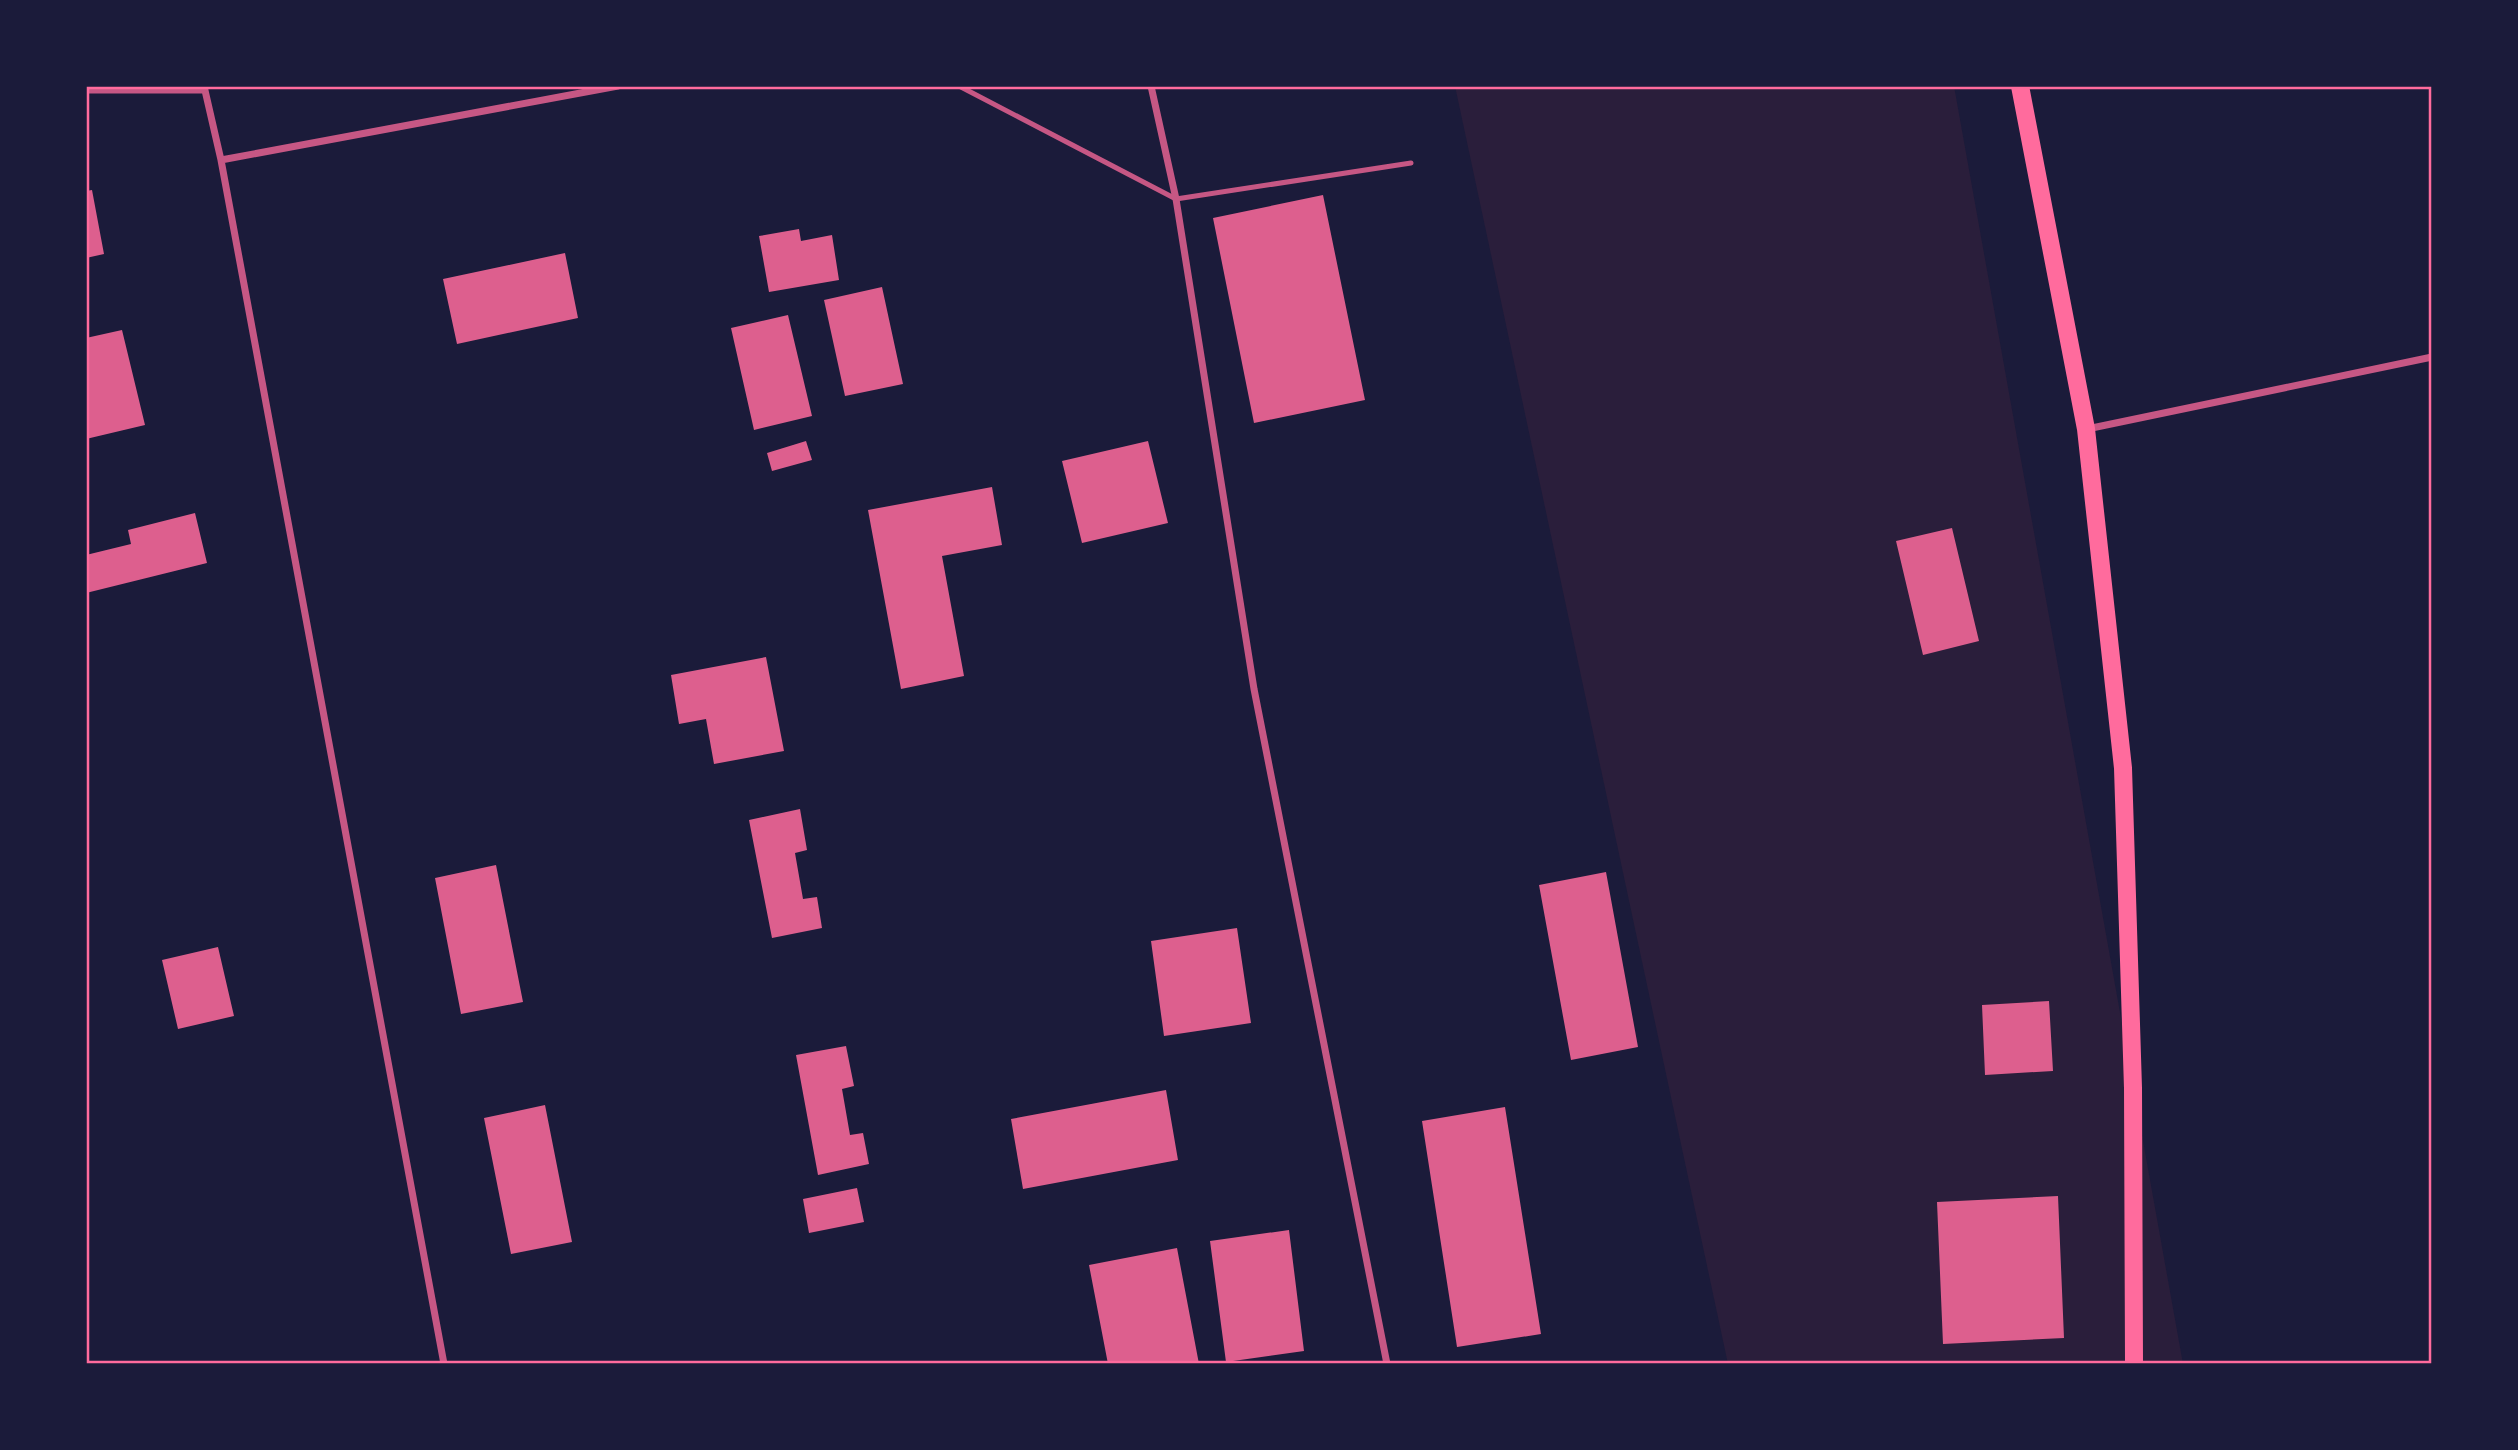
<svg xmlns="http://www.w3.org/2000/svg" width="2518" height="1450" font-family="'Fira Sans Condensed',sans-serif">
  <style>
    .green { fill: #2a1e3b }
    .building { fill: #dd5f8e }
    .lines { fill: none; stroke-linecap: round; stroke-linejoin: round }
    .service { stroke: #c65784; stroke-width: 5 }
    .minor { stroke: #c65784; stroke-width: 7 }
    .primary { stroke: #ff6b9d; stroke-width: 18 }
    .neatline { fill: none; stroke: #ff6b9d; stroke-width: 2.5 }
  </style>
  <rect width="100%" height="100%" fill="#1b1b3a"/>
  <!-- green -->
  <path class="green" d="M1455,86H1954L2183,1364H1728Z"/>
  <!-- building -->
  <path class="building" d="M92,190L104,254L86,258V191Z
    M1323,195L1365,400L1254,423L1213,218Z
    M799,229L801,241L832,235L839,280L769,292L759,236Z
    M565,253L578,318L457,344L443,279Z
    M882,287L903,384L845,396L824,300Z
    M788,315L812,416L754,430L731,328Z
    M122,330L145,425L86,439V338Z
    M806,441L812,460L772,471L767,453Z
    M1148,441L1168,523L1082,543L1062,461Z
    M992,487L1002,545L942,556L964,676L901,689L868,510Z
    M195,513L207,563L86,593V555L131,544L128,530Z
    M1952,528L1979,641L1923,655L1896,541Z
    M766,657L784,751L714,764L706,719L679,724L671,675Z
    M800,809L807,850L795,853L803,899L817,897L822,928L772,938L749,820Z
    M496,865L523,1002L461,1014L435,878Z
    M1606,872L1638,1047L1571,1060L1539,885Z
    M1237,928L1251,1023L1164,1036L1151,941Z
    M218,947L234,1016L178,1029L162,960Z
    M2049,1001L2053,1071L1985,1075L1982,1005Z
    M846,1046L854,1086L842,1089L850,1135L863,1133L869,1164L818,1175L796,1055Z
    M1166,1090L1178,1160L1023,1189L1011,1119Z
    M545,1105L572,1242L511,1254L484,1118Z
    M1505,1107L1541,1334L1457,1347L1422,1121Z
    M857,1188L864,1222L809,1233L803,1199Z
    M2058,1196L2064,1338L1943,1344L1937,1202Z
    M1289,1230L1304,1351L1226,1362L1210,1241Z
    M1177,1248L1199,1364H1108L1089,1265Z"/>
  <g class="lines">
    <!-- service -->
    <path class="service" d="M959,86L1176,199L1411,163"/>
    <!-- minor -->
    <path class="minor" d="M204,86L221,160L618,86
      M1151,86L1176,199L1254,689L1387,1364
      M86,90H205
      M221,160L444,1364
      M2087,429L2432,357"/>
    <!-- primary -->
    <path class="primary" d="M2020,86L2086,429L2123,768L2133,1088L2134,1364"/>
  </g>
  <!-- border -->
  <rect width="2518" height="1450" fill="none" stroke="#1b1b3a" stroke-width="175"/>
  <rect x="88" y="88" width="2342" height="1274" class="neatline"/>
</svg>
